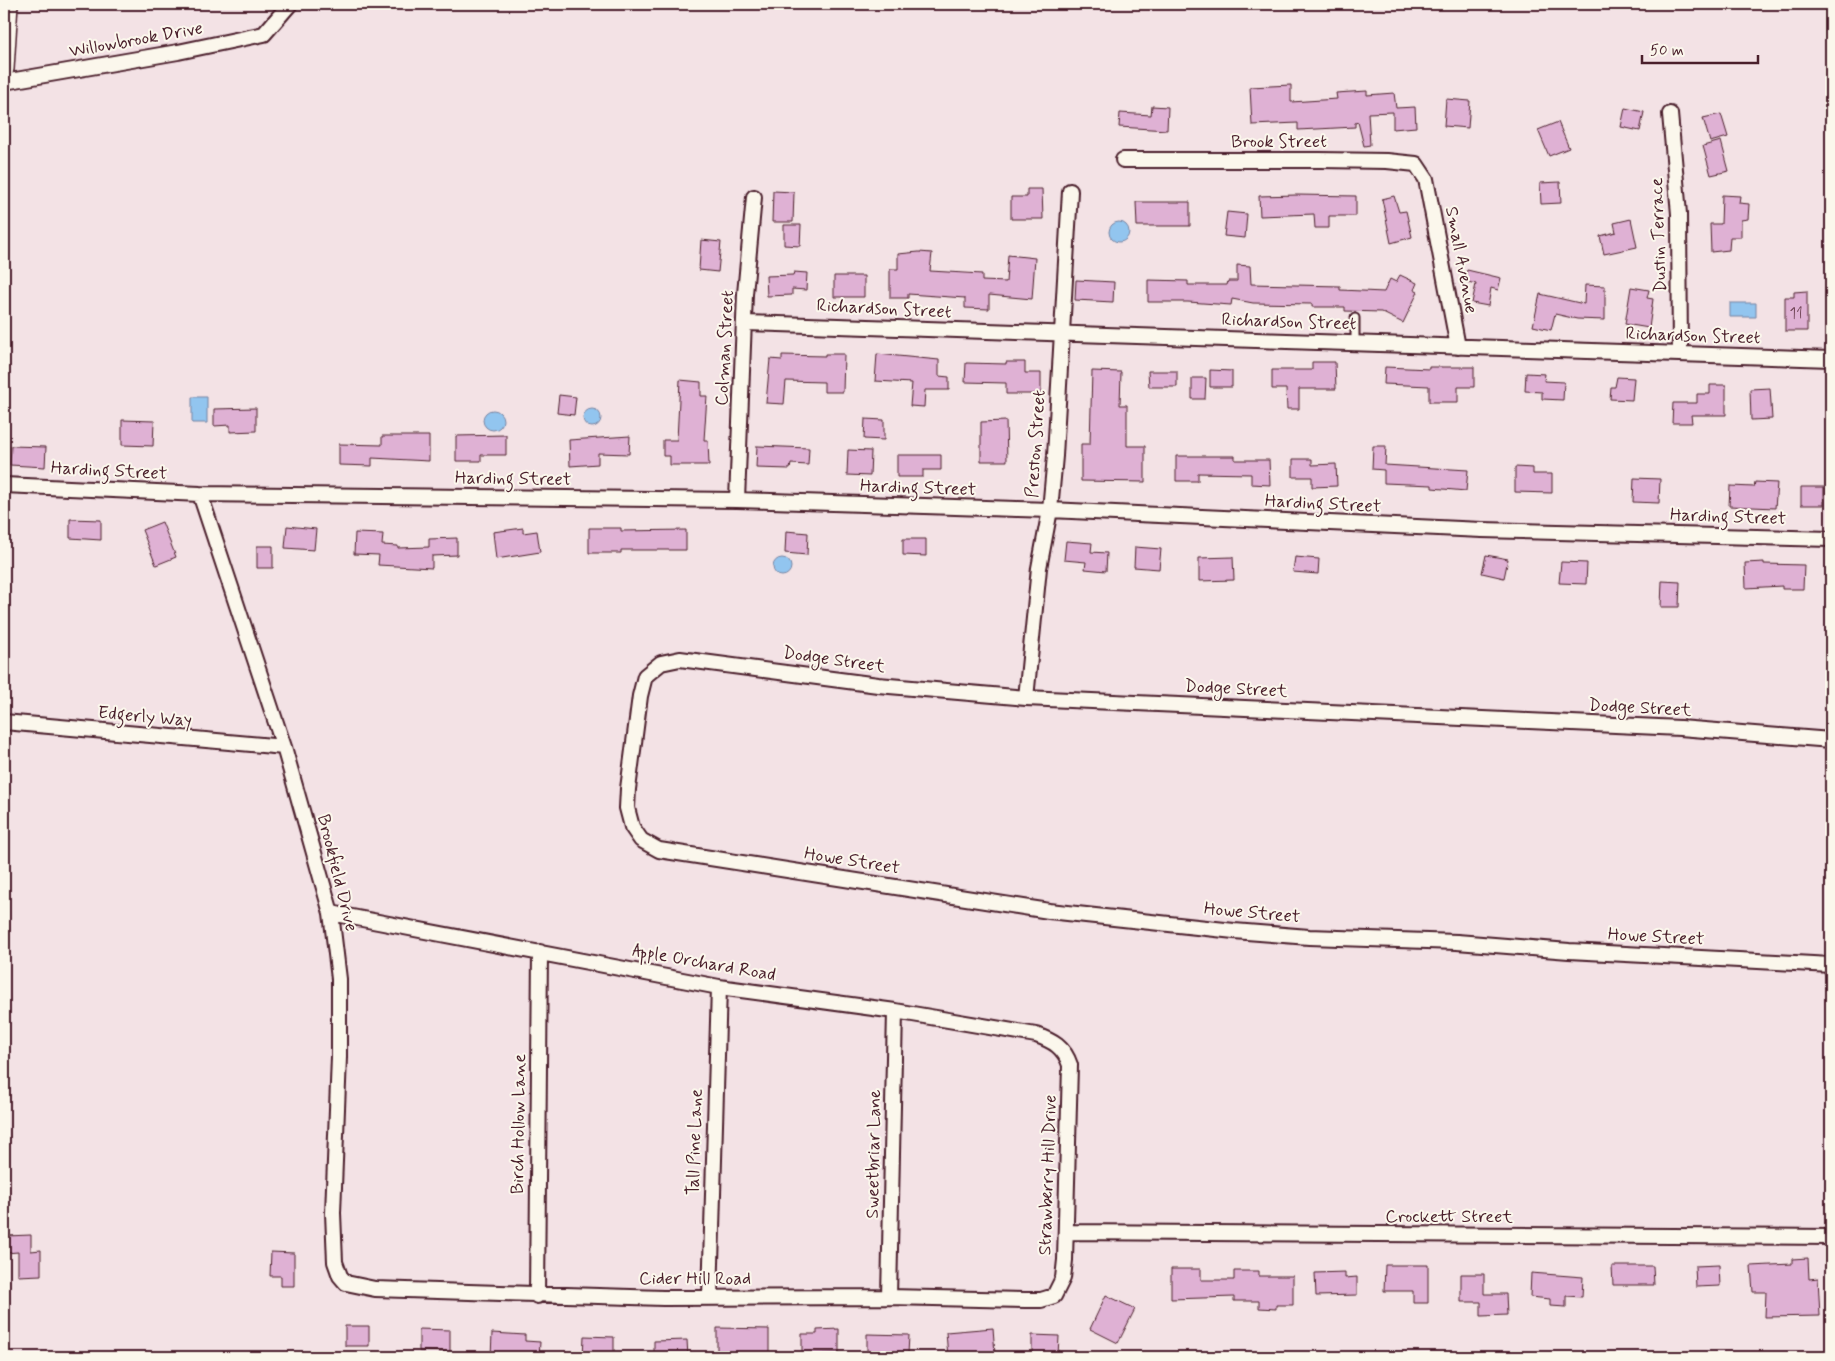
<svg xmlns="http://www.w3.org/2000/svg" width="1835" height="1361" font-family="Mynerve,sans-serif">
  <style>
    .water { fill: #92c5ef; stroke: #7583a1 }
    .building { fill: #dfb1d4; stroke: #4a1f2b }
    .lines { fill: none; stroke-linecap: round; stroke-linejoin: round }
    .lane-casing { stroke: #4a1f2b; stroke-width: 11 }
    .street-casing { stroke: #4a1f2b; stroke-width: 18 }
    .secondary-casing { stroke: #4a1f2b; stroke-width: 22 }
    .lane { stroke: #fbf7ec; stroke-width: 7 }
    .street { stroke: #fbf7ec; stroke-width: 14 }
    .secondary { stroke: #fbf7ec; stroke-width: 19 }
    .labels { text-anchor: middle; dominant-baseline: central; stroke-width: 4; stroke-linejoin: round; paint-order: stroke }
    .number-label { font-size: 15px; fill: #6f4455 }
    .street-label { font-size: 18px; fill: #4a1f2b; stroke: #fbf7ec }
  </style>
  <rect width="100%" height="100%" fill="#f3e2e5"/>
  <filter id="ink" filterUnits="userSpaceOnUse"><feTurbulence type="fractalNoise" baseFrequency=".02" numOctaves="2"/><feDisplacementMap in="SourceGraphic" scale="10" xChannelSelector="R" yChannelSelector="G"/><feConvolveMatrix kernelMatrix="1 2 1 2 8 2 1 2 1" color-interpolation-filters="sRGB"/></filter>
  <g filter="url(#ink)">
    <!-- water -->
    <path class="water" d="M1109 232a10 10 0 1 1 20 0a10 10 0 1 1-20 0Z
      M1730,303H1756V317H1730Z
      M192,397H207V423H192Z
      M583 418a9 9 0 1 1 18 0a9 9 0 1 1-18 0Z
      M483 420a10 10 0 1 1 20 0a10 10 0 1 1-20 0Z
      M773 567a9 9 0 1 1 18 0a9 9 0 1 1-18 0Z"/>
    <!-- building -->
    <path class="building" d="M1291,85V102L1337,99L1336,93L1367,91V95L1394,93L1396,108L1415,107L1416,127L1393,129V112L1368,113L1370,145L1364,146L1358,122L1355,123V127L1298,130V123L1252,125L1250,87Z
      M1446,99L1470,101L1468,128L1444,126Z
      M1152,106L1168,107L1167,130L1119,127L1120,113L1151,115Z
      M1625,108L1644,112L1640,131L1621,127Z
      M1721,114L1728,137L1710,142L1703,118Z
      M1558,122L1569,148L1549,156L1538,130Z
      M1721,141L1729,171L1711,175L1703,146Z
      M1560,182L1561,203L1541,204L1540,183Z
      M1027,189H1042L1043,219H1011V197H1027Z
      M773,191L794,192L793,222H772Z
      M1297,195L1356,196V216H1329V228H1315L1314,214L1260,216L1259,196Z
      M1722,195L1740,196L1739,203L1749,204L1748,219L1741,220V237H1730L1729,250L1711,252L1710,224H1721Z
      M1394,196L1399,212L1406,211L1412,237L1391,243L1382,199Z
      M1136,202H1190V226H1137Z
      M1227,212L1247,214L1245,238L1224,236Z
      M1631,219L1637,247L1604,254L1600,236L1616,232L1614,223Z
      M784,225H801L800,246L784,245Z
      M701,240L721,242L718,272L699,270Z
      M919,252L932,253L930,271L982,274V281L1006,282L1008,255L1035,258L1032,299L989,295V309L965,308V298L908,294V298H890V269H898V254Z
      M1237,265L1250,266L1251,284L1340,286V290L1384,292L1390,279L1396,282L1400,275L1417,283L1414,290L1418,292L1403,323L1381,312L1345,311V307H1312V304L1253,303L1232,299L1231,305L1188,302H1148V280L1188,281V285H1227L1228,281H1237Z
      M1467,270L1501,278L1498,290L1491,288L1488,306L1472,303L1476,284L1464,281Z
      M794,272L807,273L806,290L792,289V295L767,296L766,276L793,275Z
      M834,276H864V297H834Z
      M1076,280L1114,282L1113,302L1075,300Z
      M1585,285L1605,286V320L1577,319L1555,314L1551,330L1533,326L1540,294L1584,304Z
      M1631,287L1649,290L1647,298L1653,299L1649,328L1625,324Z
      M1807,291V331H1785V297H1794V292Z
      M825,354H844L843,392H824V382L786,381L784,404L766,403L770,359L782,360V355L825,356Z
      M877,354L939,360V376L949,377V390H925L924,407L910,406L912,383L875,381Z
      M1006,362H1025V373H1041V394H1006V383L965,382L966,363L1006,364Z
      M1312,362H1335L1336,389H1299V409H1287L1286,389H1272V370H1312Z
      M1385,367L1429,369V367H1474V387H1458V402H1429V386L1384,384Z
      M1210,370L1232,371V387H1210Z
      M1092,371L1121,372L1120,405H1127V446H1145V482L1081,481V444H1090Z
      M1148,371H1177V387H1149Z
      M1526,373L1545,374L1544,381L1564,382L1563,400L1542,399V392L1525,391Z
      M1617,377L1634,378L1632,400L1610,399L1611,387H1615Z
      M1192,378H1206L1205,399H1192Z
      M680,380L701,382V396H707L704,440H708L709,465H670V456H663V440H677Z
      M1710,385H1726V415H1691L1692,423H1672L1673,403H1697V394H1710Z
      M1770,388L1772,419L1751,420L1750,389Z
      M559,395L576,397L574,415L557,413Z
      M256,408V431L230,432V425L214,426V409Z
      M865,419L884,420V440L864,439Z
      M122,420L154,421L153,446L122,445Z
      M1006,421L1007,461H981V422Z
      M506,435V455H481V461H456V436Z
      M382,436H429V461L372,458V466L339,465V444L382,445Z
      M630,436L629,454L598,453V464L570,466L569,440Z
      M11,446L46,447L45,467L10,465Z
      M757,446L809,448L808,465L791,464L790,469L756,468Z
      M1373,446H1386L1385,465L1468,470L1466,491L1432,488V485L1384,483V470L1372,469Z
      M848,450L871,451L870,476L847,475Z
      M897,455H941V470H923V477H897Z
      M1176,456H1235V460H1269L1270,485L1251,484V474L1198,473V481H1176Z
      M1293,459H1312V465L1336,464L1337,486L1312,487V477H1293Z
      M1515,467L1533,468V474H1552V493L1515,492Z
      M1634,478L1660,479L1659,503L1633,502Z
      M1755,482L1777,483L1775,508L1729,506L1730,486L1754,487Z
      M1801,487H1824V505H1801Z
      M70,519L101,520V540L70,538Z
      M162,522L176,557L156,565L142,530Z
      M287,526L316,529L314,550L285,548Z
      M523,528V533L537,531L540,552L496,559L493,532Z
      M589,528H621V531L686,530V550H621V553H589Z
      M786,531L808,533L807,555L785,553Z
      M355,533L383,534L382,545L398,546V548L429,547V539L457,538V555L432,556V568L378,565L379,555L354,554Z
      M903,539H926V556L903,555Z
      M1066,541L1092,543L1091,552L1107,553L1106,571L1085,569L1086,562L1064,560Z
      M257,546H273V568H257Z
      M1135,547L1161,549L1159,569L1134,567Z
      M1486,555L1508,559L1504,578L1482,573Z
      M1233,557L1234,580L1199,581V558Z
      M1295,557L1319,559L1318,574L1293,572Z
      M1561,562L1587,563L1586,584L1559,583Z
      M1764,562V564L1804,565L1803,589H1782V586L1746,588L1745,563Z
      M1662,581L1680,582L1679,607H1661Z
      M31,1235V1251L41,1250V1275L18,1276V1252L6,1253V1236Z
      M271,1252L294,1253V1286H281V1276H270Z
      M1808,1258L1809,1279L1818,1278L1820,1316L1765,1317L1766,1292H1753L1751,1266L1792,1264V1259Z
      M1385,1265H1428V1303H1413V1291H1384Z
      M1719,1265L1720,1286L1696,1287L1695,1266Z
      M1612,1266H1653L1654,1285H1613Z
      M1171,1269H1201V1280H1234V1271H1259V1276H1293V1305H1276V1309L1259,1308V1301H1234V1297L1171,1299Z
      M1345,1272V1278L1357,1277V1295L1316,1296L1315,1273Z
      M1531,1273L1583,1277L1582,1297L1566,1296V1307L1550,1306V1299L1530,1297Z
      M1461,1274H1484V1294H1506L1507,1315L1481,1316V1302H1461Z
      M1106,1295L1135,1309L1118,1343L1090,1329Z
      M345,1326H369V1346H345Z
      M717,1328L769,1329V1357H717Z
      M993,1328L995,1354L948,1357L946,1332Z
      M419,1329L450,1330V1352L419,1351Z
      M839,1329V1353L802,1354V1334H817V1330Z
      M492,1333L525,1335V1341L540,1342L539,1357H491Z
      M867,1334L909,1335L908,1354H901V1357H887V1355L867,1354Z
      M1032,1335L1059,1336L1058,1356L1032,1355Z
      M584,1336L614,1337V1357H583Z
      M687,1340L688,1357H654V1341Z"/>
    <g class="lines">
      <defs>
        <path id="lane" d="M1355,343V318"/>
        <path id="street" d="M4,82L178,52L264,34L290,4
          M1670,114L1679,214L1680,354
          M1123,160H1320L1387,161L1416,164L1426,179L1458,347
          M745,323L1831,359
          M4,485L200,494L737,500L1050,510L1482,530L1831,539
          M200,494L284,747L331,913L339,979V1057L333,1213L335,1262L340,1276L346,1283L375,1289L663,1298L889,1297L1026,1300H1041L1054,1296L1063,1278L1065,1260L1070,1065C1064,1047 1053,1041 1036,1035L895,1011L719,987L331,913
          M737,500L745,294L754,197
          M1026,698L1039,568L1050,510L1055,456L1070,191
          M4,722L284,747
          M1831,740L1680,728L1026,698L878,685L680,659L661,663L645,676L640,696L628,789L627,808L632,827L641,840L659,850L1049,911L1234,931L1309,937L1457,942L1569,951L1831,965
          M1066,1232L1831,1237
          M537,1296L540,952
          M889,1297L895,1011
          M710,1298L719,987"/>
        <path id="secondary" d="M4,69L8,4"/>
      </defs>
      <!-- lane casing -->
      <use href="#lane" class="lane-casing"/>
      <!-- street casing -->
      <use href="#street" class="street-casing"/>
      <!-- secondary casing -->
      <use href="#secondary" class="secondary-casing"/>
      <!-- lane -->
      <use href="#lane" class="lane"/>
      <!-- street -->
      <use href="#street" class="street"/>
      <!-- secondary -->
      <use href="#secondary" class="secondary"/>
    </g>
  </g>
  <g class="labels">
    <!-- number labels -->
    <g class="number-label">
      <text x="1796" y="314">11</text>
    </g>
    <!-- street labels -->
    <g class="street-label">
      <text transform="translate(136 40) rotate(-10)">Willowbrook Drive</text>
      <text x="1279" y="142">Brook Street</text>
      <text transform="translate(1659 235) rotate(-92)">Dustin Terrace</text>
      <text transform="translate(1461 260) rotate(79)">Small Avenue</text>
      <text transform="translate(884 309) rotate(3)">Richardson Street</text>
      <text transform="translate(1289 322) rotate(2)">Richardson Street</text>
      <text transform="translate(1693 336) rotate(2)">Richardson Street</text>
      <text transform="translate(725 348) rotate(-87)">Colman Street</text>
      <text transform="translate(1036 444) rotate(-86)">Preston Street</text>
      <text transform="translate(109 471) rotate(3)">Harding Street</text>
      <text transform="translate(513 479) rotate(1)">Harding Street</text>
      <text transform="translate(918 488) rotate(2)">Harding Street</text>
      <text transform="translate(1323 504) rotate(3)">Harding Street</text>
      <text transform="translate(1728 517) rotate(2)">Harding Street</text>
      <text transform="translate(834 660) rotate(8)">Dodge Street</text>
      <text transform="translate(1236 689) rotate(3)">Dodge Street</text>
      <text transform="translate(1640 708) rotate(3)">Dodge Street</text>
      <text transform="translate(145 717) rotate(5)">Edgerly Way</text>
      <text transform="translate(852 861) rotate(9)">Howe Street</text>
      <text transform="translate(337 873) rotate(76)">Brookfield Drive</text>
      <text transform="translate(1252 913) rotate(5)">Howe Street</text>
      <text transform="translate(1656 937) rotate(3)">Howe Street</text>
      <text transform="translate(704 963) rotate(10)">Apple Orchard Road</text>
      <text transform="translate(519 1124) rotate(-89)">Birch Hollow Lane</text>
      <text transform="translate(695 1142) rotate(-88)">Tall Pine Lane</text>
      <text transform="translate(874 1154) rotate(-89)">Sweetbriar Lane</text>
      <text transform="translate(1048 1175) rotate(-88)">Strawberry Hill Drive</text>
      <text x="1449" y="1217">Crockett Street</text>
      <text x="695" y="1279">Cider Hill Road</text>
    </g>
  </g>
  <!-- margin -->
  <rect width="1835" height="1361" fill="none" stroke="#fbf7ec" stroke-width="20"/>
  <rect x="10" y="10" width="1815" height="1341" fill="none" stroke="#4a1f2b" stroke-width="2" filter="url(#ink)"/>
  <!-- scale -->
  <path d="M1642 55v8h116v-8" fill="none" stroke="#4a1f2b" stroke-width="2.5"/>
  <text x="1650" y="55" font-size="15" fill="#4a1f2b" stroke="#fbf7ec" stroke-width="4" paint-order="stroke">50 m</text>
</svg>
